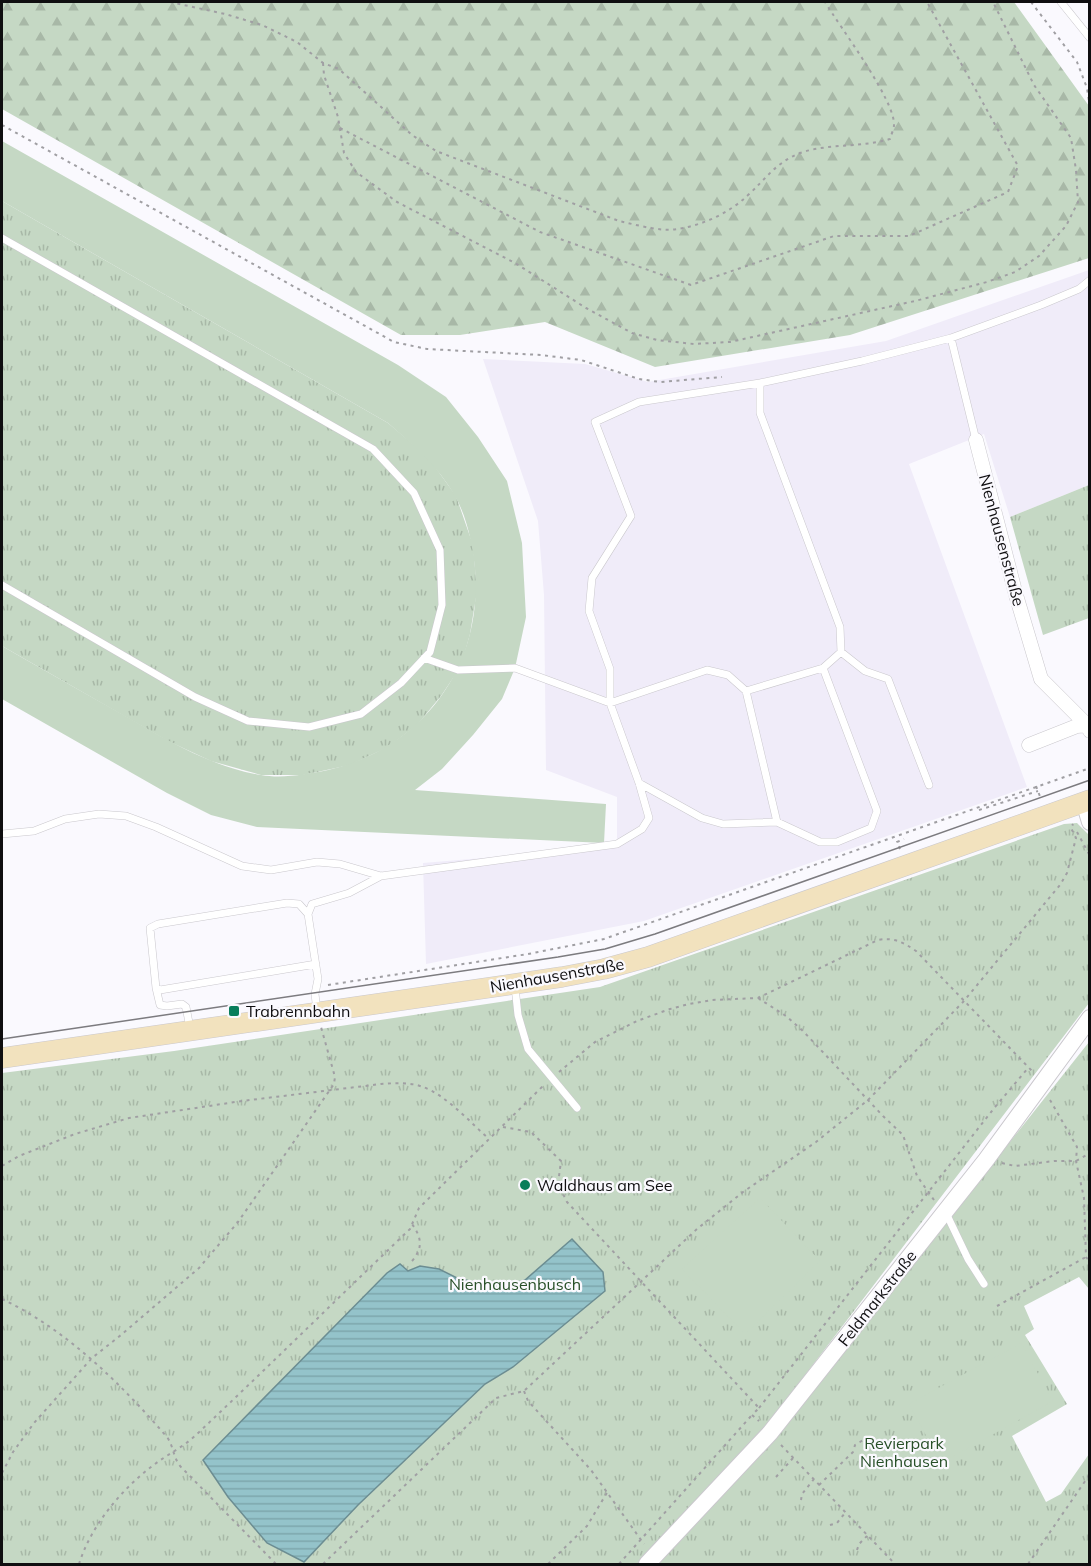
<svg xmlns="http://www.w3.org/2000/svg" width="1091" height="1566" font-family="Mulish,sans-serif">
  <style>
    .built { fill: #f0ecf9 }
    .grass { fill: url(#grass-tufts) }
    .forest { fill: url(#forest-firs) }
    .pitch { fill: #c5d8c4 }
    .water { fill: url(#water-rules); stroke: #6c8d92; stroke-width: 1.5 }
    .lines { fill: none; stroke-linecap: round; stroke-linejoin: round }
    .service-casing { stroke: #cac8cd; stroke-width: 8 }
    .minor-casing { stroke: #cac8cd; stroke-width: 15 }
    .tertiary-casing { stroke: #cac8cd; stroke-width: 18 }
    .secondary-casing { stroke: #cac8cd; stroke-width: 21 }
    .path { stroke: #a09fa3; stroke-width: 2; stroke-dasharray: 3 4.5; stroke-linecap: butt }
    .service { stroke: #fff; stroke-width: 7 }
    .minor { stroke: #fff; stroke-width: 14 }
    .tertiary { stroke: #fff; stroke-width: 16 }
    .secondary { stroke: #f2e2be; stroke-width: 20 }
    .tram { stroke: #7c7b7f; stroke-width: 1.5 }
    .poi-dot { fill: #097e5b; stroke: #faf9fe; stroke-width: 2 }
    .labels { text-anchor: middle; dominant-baseline: central; stroke-width: 4.5; stroke-linejoin: round; paint-order: stroke }
    .street-label { font-size: 16px; fill: #0f0e10; stroke: #faf9fe }
    .poi-label { font-size: 16px; fill: #0f0e10; stroke: #faf9fe; text-anchor: start }
    .park-label { font-size: 16px; fill: #274f27; stroke: #faf9fe }
  </style>
  <defs>
    <pattern id="grass-tufts" width="24" height="20" patternUnits="userSpaceOnUse" patternTransform="scale(1.5)"><rect width="24" height="20" fill="#c5d8c4"/><path d="M3 7l-1-3M5 7V3M7 7l1-3M15 17l-1-3M17 17v-4M19 17l1-3" fill="none" stroke="#a8b8a7"/></pattern>
    <pattern id="forest-firs" width="22" height="20" patternUnits="userSpaceOnUse" patternTransform="scale(1.5)"><rect width="22" height="20" fill="#c5d8c4"/><path d="M5 1l3.5 6h-7zM16 11l3.5 6h-7z" fill="#a8b8a7"/></pattern>
    <pattern id="water-rules" width="6" height="5" patternUnits="userSpaceOnUse" patternTransform="scale(1.5)"><rect width="6" height="5" fill="#94c3ca"/><path d="M0 2.5h6" fill="none" stroke="#7ea6ac"/></pattern>
  </defs>
  <rect width="100%" height="100%" fill="#faf9fe"/>
  <!-- built -->
  <path class="built" d="M1089,270V485L1010,517L984,434L909,464L1027,787L644,921L426,964L423,863L617,847V797L546,770L544,595L538,521L483,359L585,364L648,382L886,341Z"/>
  <!-- grass -->
  <path class="grass" d="M2,201L388,423L428,457L456,496L473,545L477,591L470,634L461,666L441,696L417,725L388,747L350,765L303,775H261L211,761L168,741L2,646Z
    M1089,485V618L1043,635L1010,517Z
    M1077,823L1089,835V1003L770,1421L641,1564H2V1073L174,1051L600,987L1064,824Z
    M1089,1042V1289L1079,1277L1024,1306L1034,1329L1025,1335L1067,1404L1012,1436L1046,1502L1061,1494L1089,1454V1564H657L780,1432Z"/>
  <!-- forest -->
  <path class="forest" d="M2,2H1014L1089,106V258L850,335L655,367L545,322L460,335H401L2,109Z"/>
  <!-- pitch -->
  <path class="pitch" d="M2,141L398,365L446,397L478,437L507,481L522,543L526,617L515,668L502,699L473,735L442,769L415,790L606,804L604,843L257,827L211,815L167,793L2,699V646C41,668 80,691 120,713C164,738 210,767 261,775C283,779 307,774 328,770C423,748 483,666 475,569C473,546 467,517 455,496C438,466 413,445 388,423L2,201Z
    M760,1198L820,1261L745,1334L682,1269Z
    M1021,1343L1053,1401L941,1463L909,1404Z"/>
  <!-- water -->
  <path class="water" d="M572,1239L603,1272L605,1291L513,1367L485,1384L358,1505L304,1562L267,1543L228,1497L203,1460L387,1273L400,1264L408,1271L420,1266L439,1269L457,1278L499,1288L525,1280Z"/>
  <g class="lines">
    <defs>
      <path id="service" d="M1061,2L1090,38
        M2,238L373,449L414,493L440,550L442,605L430,652L401,683L361,714L309,727L248,721L195,697L2,585
        M951,338L976,440
        M841,652L865,671L888,679L929,785
        M424,658L458,670L515,668L610,703L707,670L728,675L746,691L823,668L841,652L840,627L760,413V383
        M746,691L777,822
        M639,783L702,818L723,824L777,822L820,842H837L871,828L877,811L823,668
        M2,834L34,831L65,819L99,814L126,816L156,827L242,866L271,870L317,862L340,864L381,876L617,844L642,829L649,818L639,783L610,703V669L589,611L592,578L631,516L595,422L639,402L760,383L862,361L951,338L1041,305L1079,289L1090,280
        M308,914L299,904L287,903L158,924L150,928L156,988L160,990L316,964
        M515,987L518,1015L528,1049L577,1108
        M156,988L160,1005L167,1006L182,1004L186,1007L190,1028
        M317,1011L315,994L318,979L308,914L312,904L349,893L381,876
        M946,1213L968,1259L984,1284"/>
      <path id="minor" d="M976,440L1016,595L1041,679L1087,725L1090,731
        M1029,745L1077,726L1090,725"/>
      <path id="tertiary" d="M1084,802L1090,822
        M647,1564L770,1433L986,1160L1090,1018"/>
      <path id="secondary" d="M2,1058L562,977L604,969L648,957L1090,800"/>
    </defs>
    <!-- service casing -->
    <use href="#service" class="service-casing"/>
    <!-- minor casing -->
    <use href="#minor" class="minor-casing"/>
    <!-- tertiary casing -->
    <use href="#tertiary" class="tertiary-casing"/>
    <!-- secondary casing -->
    <use href="#secondary" class="secondary-casing"/>
    <!-- path -->
    <path class="path" d="M170,2L225,14L262,25L297,42L323,63L339,69L412,135L436,151L619,221C638,225 659,232 678,229C703,225 729,213 747,196C766,179 775,163 800,153C829,143 861,148 890,139C891,135 894,129 894,125C895,100 840,27 825,2
      M1031,2L1077,62L1087,88L1090,108
      M323,63L324,75L338,117L344,153L356,172L397,202L515,263L586,308L632,333L657,340L694,344L730,342L915,301L987,282L1015,272L1039,256L1066,226L1078,202L1076,170L1071,138L1034,85L993,2
      M2,125L394,342L427,349L541,355L581,360L639,379L660,382L722,377
      M340,128L540,232L691,285L834,236H909L1008,192L1018,166L927,2
      M1036,786L1041,799
      M979,810L1038,791
      M1077,832L1090,856
      M900,849L897,842L904,839
      M328,985L528,954L604,939L1090,768
      M758,998L786,1016L803,1031L883,1116L903,1135L917,1176L934,1200
      M559,1072L595,1042L637,1021L670,1009L689,1004L712,1000L758,998L878,940C893,937 903,942 916,951L1033,1072
      M1050,1100L1077,1147L1076,1161L1084,1198L1086,1257L1090,1262
      M503,1127L531,1132L561,1161L558,1184L567,1202L759,1408L752,1415L759,1421
      M1002,1163L1015,1166L1054,1161H1076L1090,1153
      M2,1166L19,1156L75,1134L129,1118L242,1101L381,1084C395,1083 410,1082 423,1087C446,1095 471,1123 489,1139
      M412,1261C423,1248 422,1238 412,1224
      M2,1299C67,1330 120,1383 167,1437C174,1447 173,1458 181,1467L276,1564
      M997,1306L1086,1257
      M524,1391L528,1401L591,1470L644,1544
      M759,1408L995,1107L1029,1067
      M781,1445L895,1564
      M2,1473L13,1452L34,1423L92,1358L121,1335L199,1268L238,1222L334,1084L335,1077L321,1027
      M776,1477L793,1458
      M819,1485L853,1452L855,1445L865,1439
      M801,1500L802,1494L814,1479
      M830,1525L837,1523L845,1513
      M857,1550L859,1544L867,1536
      M79,1564C91,1526 120,1491 151,1467C166,1455 182,1448 196,1435C268,1367 338,1298 410,1229L419,1208L543,1086
      M323,1564L496,1398L524,1391L697,1229L743,1192L816,1142L868,1100L963,1002L1060,885L1067,873L1076,838L1071,828L1073,824
      M548,1564L587,1526L608,1491
      M619,1564L752,1415
      M1028,1564L1090,1474"/>
    <!-- service -->
    <use href="#service" class="service"/>
    <!-- minor -->
    <use href="#minor" class="minor"/>
    <!-- tertiary -->
    <use href="#tertiary" class="tertiary"/>
    <!-- secondary -->
    <use href="#secondary" class="secondary"/>
    <!-- tram -->
    <path class="tram" d="M2,1039L558,957L605,949L655,934L1090,780"/>
  </g>
  <!-- markers -->
  <g class="poi-dot">
    <rect x="228" y="1005" width="12" height="12" rx="3"/>
    <circle cx="525" cy="1185" r="6"/>
  </g>
  <g class="labels">
    <!-- street labels -->
    <g class="street-label">
      <text transform="translate(1002 540) rotate(75)">Nienhausenstraße</text>
      <text transform="translate(557 975) rotate(-10)">Nienhausenstraße</text>
      <text transform="translate(877 1298) rotate(-52)">Feldmarkstraße</text>
    </g>
    <!-- poi labels -->
    <g class="poi-label">
      <text x="246" y="1011">Trabrennbahn</text>
      <text x="537" y="1185">Waldhaus am See</text>
    </g>
    <!-- park labels -->
    <g class="park-label">
      <text x="515" y="1284">Nienhausenbusch</text>
      <text x="904" y="1443">Revierpark<tspan x="904" dy="18">Nienhausen</tspan></text>
    </g>
  </g>
  <!-- border -->
  <rect width="1091" height="1566" fill="none" stroke="#0f0e10" stroke-width="6"/>
</svg>
